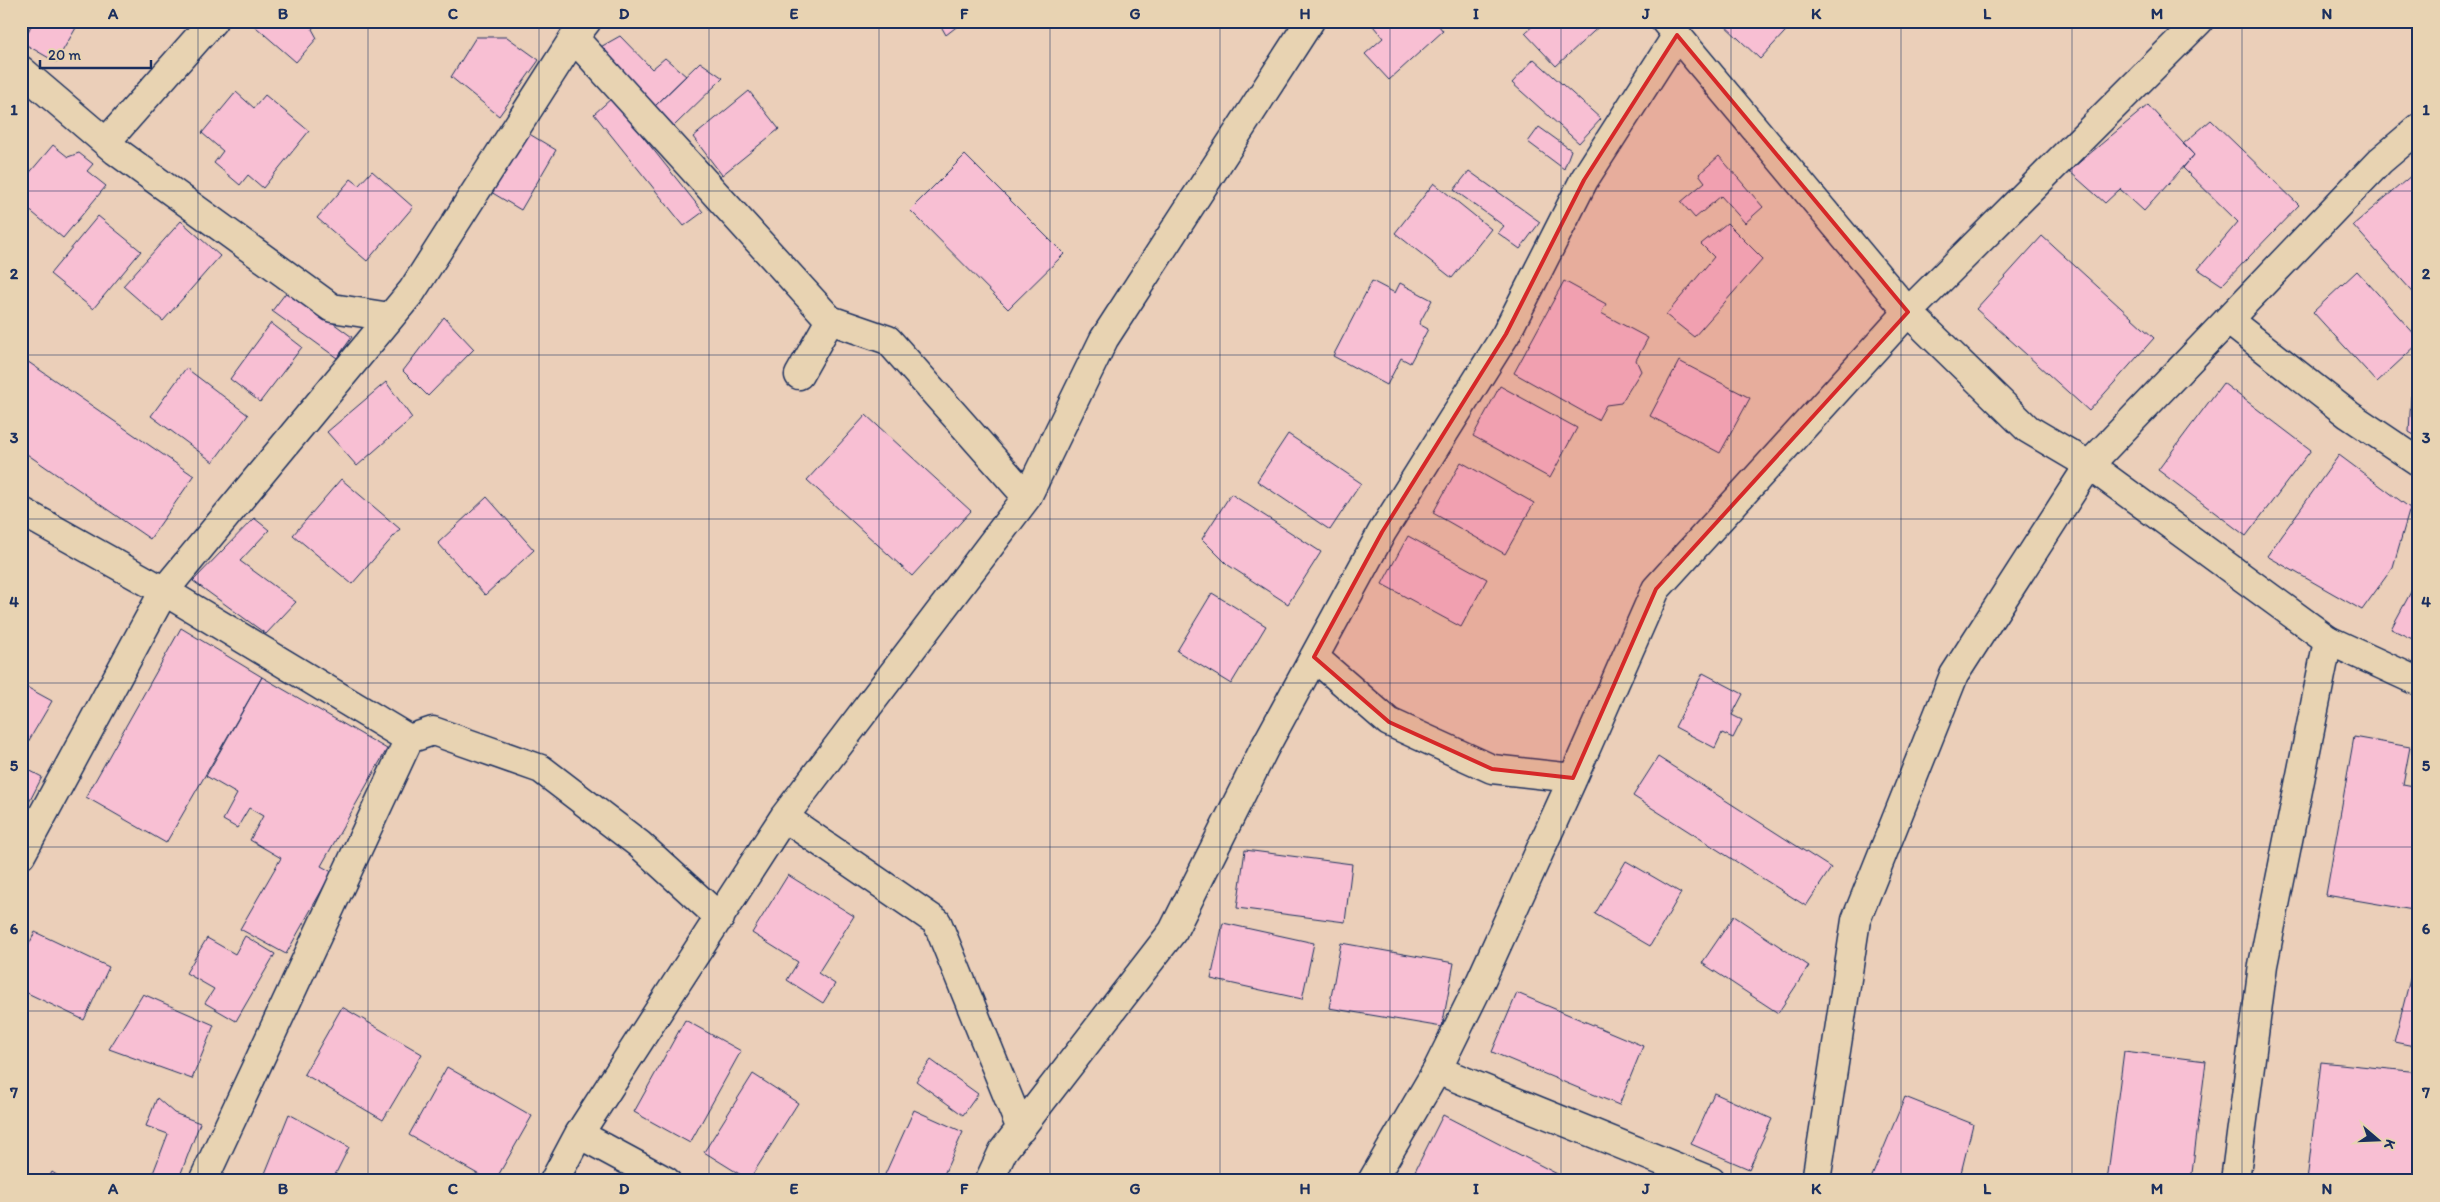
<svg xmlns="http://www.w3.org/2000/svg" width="2440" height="1202" font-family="Itim,sans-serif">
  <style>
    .building { fill: #f8bfd3; stroke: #1b2f5e }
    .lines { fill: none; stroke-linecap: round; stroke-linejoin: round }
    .street-casing { stroke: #1b2f5e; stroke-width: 31 }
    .secondary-casing { stroke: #1b2f5e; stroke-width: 31 }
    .street { stroke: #e8d3b2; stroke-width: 28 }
    .secondary { stroke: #e8d3b2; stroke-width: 28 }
    .marked { fill: #d62828; fill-opacity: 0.2; stroke: #d62828; stroke-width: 4; stroke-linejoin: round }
    .grid { fill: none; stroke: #1b2f5e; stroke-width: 1; stroke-opacity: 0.55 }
    .neatline { fill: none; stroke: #1b2f5e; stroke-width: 2 }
    .grid-label { font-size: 16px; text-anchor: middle; font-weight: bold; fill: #1b2f5e }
  </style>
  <rect width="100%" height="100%" fill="#ebcfb9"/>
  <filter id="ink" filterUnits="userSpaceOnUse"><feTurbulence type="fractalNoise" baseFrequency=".02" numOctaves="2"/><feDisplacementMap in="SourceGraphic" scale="10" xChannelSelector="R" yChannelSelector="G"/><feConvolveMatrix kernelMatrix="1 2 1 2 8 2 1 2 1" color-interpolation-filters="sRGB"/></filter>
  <g filter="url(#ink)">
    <!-- building -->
    <path class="building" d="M33,21H80L56,62L23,43Z
      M249,21H319L312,29L317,38L296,62Z
      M938,21H964L946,35Z
      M1369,21H1435L1443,31L1389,80L1365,54L1383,38Z
      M1538,21H1605L1556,66L1525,33Z
      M1720,21H1795L1760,59Z
      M620,36L652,69L665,58L686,76L655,106L597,49Z
      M476,37H507L539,60L499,116L451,77Z
      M1534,59L1601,119L1579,143L1512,83Z
      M700,62L723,78L674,126L655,106Z
      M749,91L779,129L722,175L693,137Z
      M236,92L254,108L265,95L309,131L263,188L248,175L240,185L214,163L223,151L202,133Z
      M612,98L703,212L684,226L594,114Z
      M2148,105L2194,155L2144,211L2120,189L2105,203L2069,171Z
      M2211,120L2299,205L2222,285L2198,269L2238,222L2183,168L2194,155L2183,144Z
      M1539,127L1571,150L1564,169L1528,142Z
      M526,132L556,150L521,210L491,192Z
      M53,145L68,157L79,153L93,164L87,171L106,186L63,238L21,203V183Z
      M965,155L1064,254L1008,309L910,210Z
      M1719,156L1763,207L1745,223L1721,196L1695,218L1681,202L1705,182L1699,174Z
      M2419,169V299L2353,225Z
      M372,171L413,207L367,261L317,218L351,179L359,185Z
      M1469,171L1540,222L1520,249L1498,233L1504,226L1454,190Z
      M1434,183L1491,229L1452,278L1395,233Z
      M98,216L141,251L93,309L50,274Z
      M181,221L220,256L163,321L123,286Z
      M1727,223L1763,259L1694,337L1666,315L1714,257L1701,244Z
      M2042,236L2154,338L2089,411L1976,309Z
      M2357,271L2419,339V343L2377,382L2313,312Z
      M1372,281L1395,293L1400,283L1432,300L1419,324L1428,329L1410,363L1401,358L1387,385L1333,356Z
      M1564,281L1606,304L1601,313L1648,338L1636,360L1641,371L1621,403L1606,405L1598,420L1514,373Z
      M288,290L352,337L337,358L272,311Z
      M444,317L474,349L428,396L403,371Z
      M271,323L302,347L260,402L230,379Z
      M21,357L194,476L150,539L21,450Z
      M1679,361L1750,398L1720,453L1650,416Z
      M186,368L248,415L213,462L151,416Z
      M386,382L412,418L357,466L327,432Z
      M2223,383L2311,450L2246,536L2158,470Z
      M1500,386L1577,428L1550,478L1473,436Z
      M2419,393V438L2409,432L2411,396Z
      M866,415L971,511L912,576L807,480Z
      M1288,434L1361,483L1330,530L1257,481Z
      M2339,455L2410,508L2393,567L2362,610L2267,556Z
      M1461,462L1534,503L1505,554L1433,513Z
      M341,479L400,529L352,584L293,535Z
      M1231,494L1321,552L1288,604L1228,565L1202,539Z
      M487,497L534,550L485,595L438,543Z
      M254,518L269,530L240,561L296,602L266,634L193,581Z
      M1408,536L1487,579L1461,627L1382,584Z
      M2419,577V642L2391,629Z
      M1212,593L1266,626L1231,684L1177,651Z
      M181,628L262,677L166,843L86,797Z
      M1703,673L1743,694L1732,715L1742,720L1733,738L1722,733L1715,748L1675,727Z
      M262,677L387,749L321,866L332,872L286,954L240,929L281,858L250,840L263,816L249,808L237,828L223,820L237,794L206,776Z
      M21,684L52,701L21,754Z
      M2354,737L2410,747L2403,784L2419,787V911L2326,895Z
      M1658,757L1831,868L1806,906L1633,796Z
      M21,766L42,777L21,818Z
      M1245,850L1352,864L1345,922L1237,908Z
      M1626,861L1681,893L1650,946L1595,914Z
      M788,875L854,916L818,973L835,984L823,1003L787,980L798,962L752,933Z
      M1734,916L1809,966L1778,1013L1702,963Z
      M1223,923L1314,943L1302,999L1211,979Z
      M35,932L109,967L84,1020L21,990V961Z
      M245,936L275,954L236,1021L205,1003L214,989L186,973L207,938L235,954Z
      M1341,943L1454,963L1442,1027L1329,1008Z
      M2419,944V1047L2394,1042Z
      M1517,993L1643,1046L1619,1105L1492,1052Z
      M143,994L214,1025L192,1079L109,1049Z
      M342,1007L422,1054L383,1120L304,1074Z
      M685,1020L741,1051L690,1143L634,1112Z
      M2124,1051L2206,1061L2191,1181H2107Z
      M931,1060L978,1094L963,1115L916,1081Z
      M2321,1062L2419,1072V1181H2307Z
      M447,1067L532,1116L495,1181H490L409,1135Z
      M753,1074L798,1103L749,1180L704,1152Z
      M1714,1093L1772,1119L1749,1169L1691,1144Z
      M1905,1097L1973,1124L1959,1181H1870Z
      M157,1098L174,1113L200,1123L178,1181H150L168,1134L146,1126Z
      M914,1110L963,1132L941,1181H882Z
      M289,1114L349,1147L332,1181H262Z
      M1443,1115L1565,1178L1564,1181H1430L1414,1173Z
      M52,1172L66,1181H47Z"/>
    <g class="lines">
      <defs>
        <path id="street" d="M574,38L830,320L799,375
          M21,70L116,151L332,308L390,317
          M107,141L213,21
          M830,320L888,340L1027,497
          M2228,320L2349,415L2419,462
          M21,511L164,591L409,739L203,1181
          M1314,657L1389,722L1492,769L1573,778
          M409,739L433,731L541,769L639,844L720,918
          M784,817L937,922L1021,1129
          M21,855L164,591L412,291L573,39L587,21
          M1437,1070L1711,1181
          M579,1134L666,1181
          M554,1181L579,1134L784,817L1027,497L1104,339L1310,21
          M989,1181L1003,1151L1173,931L1264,749L1382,532L1506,334L1584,180L1677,35
          M1372,1181L1437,1070L1477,989L1573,778L1656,589L1908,312L2199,21
          M2235,1181L2263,965L2328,640"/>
        <path id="secondary" d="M1665,21L1908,312L2028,429L2089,465L2328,640L2419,682
          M1816,1181L1856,920L1954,675L2089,465L2380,161L2419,128"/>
      </defs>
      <!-- street casing -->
      <use href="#street" class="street-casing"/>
      <!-- secondary casing -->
      <use href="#secondary" class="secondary-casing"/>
      <!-- street -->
      <use href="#street" class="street"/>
      <!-- secondary -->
      <use href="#secondary" class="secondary"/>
    </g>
  </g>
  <!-- marked area -->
  <path class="marked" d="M1677,35L1908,312L1656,589L1573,778L1492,769L1389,722L1314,657L1382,532L1506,334L1584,180Z"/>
  <!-- grid -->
  <path class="grid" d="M198,21V1181M368,21V1181M539,21V1181M709,21V1181M879,21V1181M1050,21V1181M1220,21V1181M1390,21V1181M1561,21V1181M1731,21V1181M1901,21V1181M2072,21V1181M2242,21V1181M21,191H2419M21,355H2419M21,519H2419M21,683H2419M21,847H2419M21,1011H2419"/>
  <!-- margin -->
  <rect width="2440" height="1202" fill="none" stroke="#e8d3b2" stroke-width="55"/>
  <!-- north arrow -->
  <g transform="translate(2378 1140) rotate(109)" stroke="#e8d3b2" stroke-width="4" paint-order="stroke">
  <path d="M0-4L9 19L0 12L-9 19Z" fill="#1b2f5e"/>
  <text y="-8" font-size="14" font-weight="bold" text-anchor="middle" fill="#1b2f5e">K</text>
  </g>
  <!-- scale -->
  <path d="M40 60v8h111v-8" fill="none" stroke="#1b2f5e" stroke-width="2.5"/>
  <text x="48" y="60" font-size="15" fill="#1b2f5e" stroke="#e8d3b2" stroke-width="4" paint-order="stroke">20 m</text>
  <rect x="28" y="28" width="2384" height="1146" class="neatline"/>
  <g class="grid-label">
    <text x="113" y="19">A</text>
    <text x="283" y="19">B</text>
    <text x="453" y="19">C</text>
    <text x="624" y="19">D</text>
    <text x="794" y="19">E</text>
    <text x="964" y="19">F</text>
    <text x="1135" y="19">G</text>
    <text x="1305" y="19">H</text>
    <text x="1476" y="19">I</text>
    <text x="1646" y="19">J</text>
    <text x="1816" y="19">K</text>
    <text x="1987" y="19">L</text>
    <text x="2157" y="19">M</text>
    <text x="2327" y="19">N</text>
    <text x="14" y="115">1</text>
    <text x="2426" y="115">1</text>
    <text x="14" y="279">2</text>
    <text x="2426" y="279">2</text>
    <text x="14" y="443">3</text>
    <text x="2426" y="443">3</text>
    <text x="14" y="607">4</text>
    <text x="2426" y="607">4</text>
    <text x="14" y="771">5</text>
    <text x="2426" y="771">5</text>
    <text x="14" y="934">6</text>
    <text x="2426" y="934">6</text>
    <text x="14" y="1098">7</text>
    <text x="2426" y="1098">7</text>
    <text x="113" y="1194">A</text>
    <text x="283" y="1194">B</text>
    <text x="453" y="1194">C</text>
    <text x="624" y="1194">D</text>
    <text x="794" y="1194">E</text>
    <text x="964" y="1194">F</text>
    <text x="1135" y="1194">G</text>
    <text x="1305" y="1194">H</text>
    <text x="1476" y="1194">I</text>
    <text x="1646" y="1194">J</text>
    <text x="1816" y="1194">K</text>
    <text x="1987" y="1194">L</text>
    <text x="2157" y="1194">M</text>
    <text x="2327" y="1194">N</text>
  </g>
</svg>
